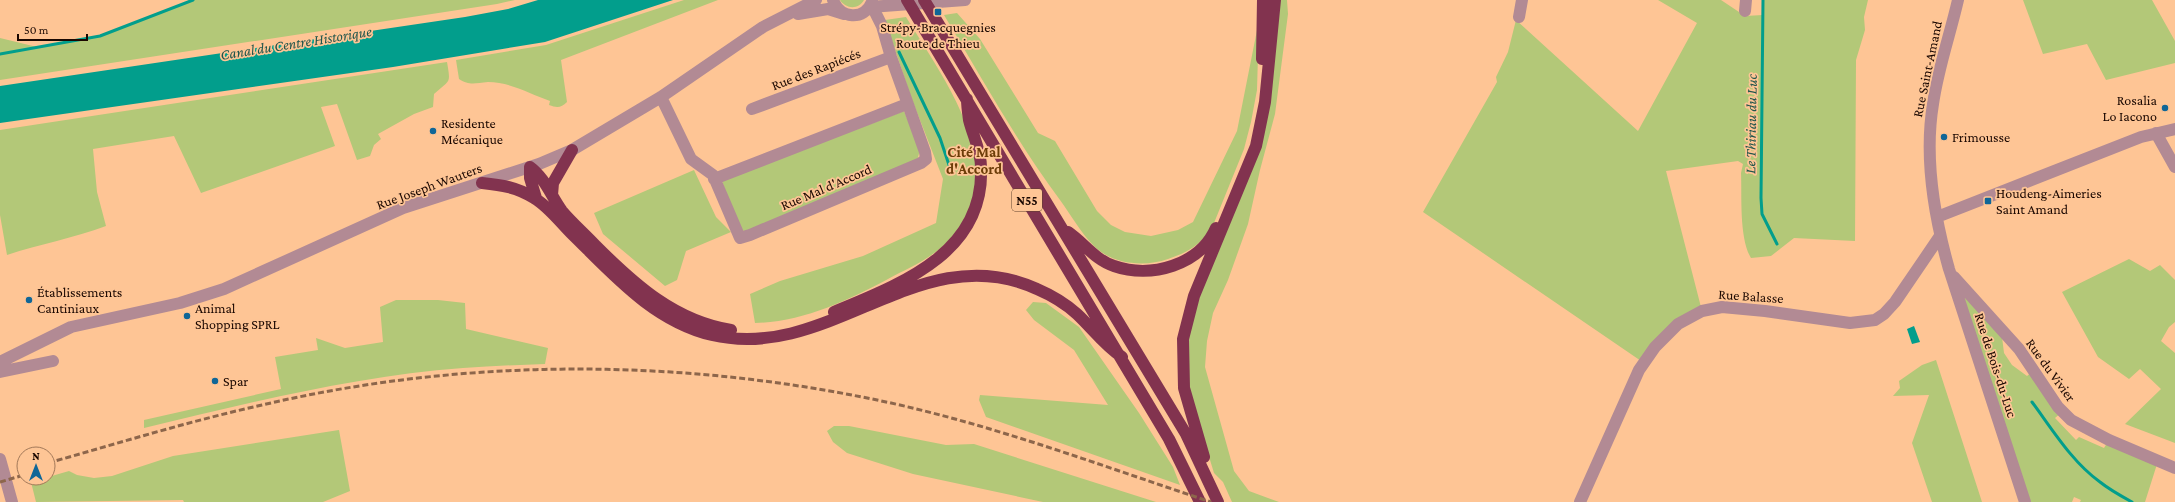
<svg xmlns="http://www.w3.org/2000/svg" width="2175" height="502" font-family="'Crimson Pro',serif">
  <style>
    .green { fill: #b3c878 }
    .water { fill: #029e8c }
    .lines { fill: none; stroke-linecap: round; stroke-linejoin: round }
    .stream { stroke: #029e8c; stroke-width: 3 }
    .minor { stroke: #b28a94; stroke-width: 12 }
    .highway { stroke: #82334f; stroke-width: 12 }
    .rail { stroke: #8d664b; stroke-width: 3; stroke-dasharray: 6 3; stroke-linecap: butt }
    .poi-dot { fill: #0f6697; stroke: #fec595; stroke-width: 1.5 }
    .labels { text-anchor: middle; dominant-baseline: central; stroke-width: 3.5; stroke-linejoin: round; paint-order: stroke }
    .shield { fill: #fec595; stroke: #5e402d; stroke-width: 1 }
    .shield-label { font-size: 13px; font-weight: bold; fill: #1a0700 }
    .poi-label { font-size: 14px; fill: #1a0700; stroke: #fec595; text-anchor: start }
    .street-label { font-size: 14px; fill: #1a0700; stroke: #fec595 }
    .water-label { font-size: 15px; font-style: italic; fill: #21554c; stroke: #fec595 }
    .neighbourhood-label { font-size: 15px; font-weight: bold; fill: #6d3d09; stroke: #fec595 }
  </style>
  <rect width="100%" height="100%" fill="#fec595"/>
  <!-- green -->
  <path class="green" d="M193,0H515L497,4L0,80V38L37,47L100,36Z
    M684,0H718L561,60L567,102C561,108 557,108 549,105L550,101C530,94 510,82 488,82C475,83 470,86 459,79L456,60L546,45Z
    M840,0H864C858,10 846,9 840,0Z
    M1279,0H1287L1288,14L1275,114L1260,170L1248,224L1228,280L1213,313L1207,341L1205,367L1234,471L1249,491L1279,502H1232L1223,482L1214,473L1188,388V338L1195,307L1255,159Z
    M1658,0H1721L1745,16L1763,15V0H1868L1864,17L1865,30L1856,60L1855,241L1794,238L1771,256L1751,258C1739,238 1742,197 1741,173L1743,164L1738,161L1666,171L1702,311L1691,315L1644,363L1423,212L1497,82L1496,77L1508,52L1516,20L1638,131L1697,23Z
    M2023,0H2152L2175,41V63L2106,80L2087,44L2043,54Z
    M957,13L980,39L1038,133L1055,141L1097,211L1111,225L1125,232L1151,236L1178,230L1193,222L1237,131L1259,20L1257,90L1251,122L1244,149L1214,223C1204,243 1189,252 1168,259C1145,267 1113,265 1094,246C1081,233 1071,215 1060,200C1016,141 982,78 944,15Z
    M906,17C945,81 1016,172 947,242C931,259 908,268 888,279C847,301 802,322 755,323L750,294L780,281L863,256L936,223L943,179L911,97L885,20Z
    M447,62C451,85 450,79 434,94L433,107L414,114L378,134L381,139L374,145L370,156L357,160L337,104L321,107L335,146L201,193L174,136L93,149L97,192L106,226C74,238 40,244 7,255L0,215V130Z
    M904,111L920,150L917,161L746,233L738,226L722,181Z
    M694,170L716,217L731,232L686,251L677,280L665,286L603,234L594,213Z
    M2129,259L2150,271L2160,265L2175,280V322L2169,327L2161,341L2175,353V443L2125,424L2161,389L2140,369L2129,379L2098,357L2062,292Z
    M1964,298H1967L2001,329L2004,353L2012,365L2027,376L2033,371L2062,412L2055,418L2076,440L2079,437L2104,448L2109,440L2158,461L2145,502H2080L2081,500L2074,497L2072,502H2025Z
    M396,300H438L465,303L466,329L548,348L545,364C517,365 490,366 463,368C355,376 249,403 144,428V420L281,389L275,357L318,350L316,338L345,348L383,342L380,307Z
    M1033,302L1046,303L1079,327L1139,413L1173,467L1180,485L986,417L979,400L980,395L1108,405L1074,350L1034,320L1026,310Z
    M1936,360L1982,502H1932L1912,443L1929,395L1893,396L1900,388L1899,381L1922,365Z
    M834,426H849L946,445L974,444L1156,502H1043L913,474L847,453L833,442L827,431Z
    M339,430L350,491L323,502H184L183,500L36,502L31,482L69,471L77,475L94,478L112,476L173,456Z"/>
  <!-- water -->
  <path class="water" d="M538,0H673L545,42L393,67L0,123V86L465,17L508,9Z
    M1914,326L1920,342L1912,344L1907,329Z"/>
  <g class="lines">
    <!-- stream -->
    <path class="stream" d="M1763,0L1761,198L1762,214L1777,244
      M899,52L940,138L951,171
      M0,54L100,36L193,0
      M2032,402C2052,429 2072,462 2100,482C2110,490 2121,496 2132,502"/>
    <!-- minor -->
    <path class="minor" d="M833,0C840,19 864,21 872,2
      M1958,0C1950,35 1938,68 1933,104C1924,158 1934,216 1949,269L2025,502
      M870,7L965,0
      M1745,11L1746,0
      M798,14L828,9L844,14
      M1519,17L1522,0
      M661,97L691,159L713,175L740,238L750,235L921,163L926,159L925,152L891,57L882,26L874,10L869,8
      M752,109L891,57
      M2156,133L2175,167
      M714,179L907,104
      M1937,217L2141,137L2175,129
      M1954,277L2019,349L2058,407L2071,420L2109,440L2175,468
      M0,362L71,327L180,303L224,289L403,208L539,164L572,150L661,97L763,27L816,0
      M0,372L53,361
      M0,459L12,502
      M1580,502L1639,370L1655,347L1678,324L1702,311L1722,307L1765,311L1850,323L1875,320L1884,314L1895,302L1940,236"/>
    <!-- highway -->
    <path class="highway" d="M907,0L1169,439L1200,502
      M924,0L1186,434L1218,502
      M1262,59L1263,0
      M530,167C545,178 551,196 562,211C572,223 585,234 596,246C635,285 675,321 731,330
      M530,167V178L536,198
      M482,183C501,185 517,187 534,198C548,206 560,222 571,233C613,274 653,321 712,335C831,363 920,235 1037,289C1051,295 1066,304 1077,314C1093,329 1104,345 1122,357
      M552,195L553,183L572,150
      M1068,232C1084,243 1095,260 1114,266C1151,279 1200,265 1216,228
      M834,312C901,284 985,253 981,167C981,151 973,136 969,120C968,113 967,106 967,99
      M1204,457L1184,388L1183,339L1194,296L1256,146L1265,102L1275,0"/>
    <!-- rail -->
    <path class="rail" d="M48,463C119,443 190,421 262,405C458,359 665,358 862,397C981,420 1096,464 1211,502
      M0,482L24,475"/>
  </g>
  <!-- markers -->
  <g class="poi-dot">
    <rect x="934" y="8" width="8" height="8" rx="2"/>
    <circle cx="2165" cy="108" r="4"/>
    <circle cx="433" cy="131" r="4"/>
    <circle cx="1944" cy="137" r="4"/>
    <rect x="1984" y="197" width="8" height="8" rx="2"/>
    <circle cx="29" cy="300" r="4"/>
    <circle cx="187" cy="316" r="4"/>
    <circle cx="215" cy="381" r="4"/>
  </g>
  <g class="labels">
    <!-- shield labels -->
    <rect class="shield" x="1012" y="189" width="30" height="22" rx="3"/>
    <g class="shield-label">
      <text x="1027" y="200">N55</text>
    </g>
    <!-- poi labels -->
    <g class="poi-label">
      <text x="938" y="27" text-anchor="middle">Strépy-Bracquegnies<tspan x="938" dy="16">Route de Thieu</tspan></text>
      <text x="2157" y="100" text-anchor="end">Rosalia<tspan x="2157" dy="16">Lo Iacono</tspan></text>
      <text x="441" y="123">Residente<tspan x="441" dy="16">Mécanique</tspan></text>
      <text x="1952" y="137">Frimousse</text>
      <text x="1996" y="193">Houdeng-Aimeries<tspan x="1996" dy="16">Saint Amand</tspan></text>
      <text x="37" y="292">Établissements<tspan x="37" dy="16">Cantiniaux</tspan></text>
      <text x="195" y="308">Animal<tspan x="195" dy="16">Shopping SPRL</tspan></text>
      <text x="223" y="381">Spar</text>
    </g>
    <!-- street labels -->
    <g class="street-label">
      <text transform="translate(816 69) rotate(-21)">Rue des Rapiécés</text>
      <text transform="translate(1927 69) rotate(-78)">Rue Saint-Amand</text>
      <text transform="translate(429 186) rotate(-20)">Rue Joseph Wauters</text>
      <text transform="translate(826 187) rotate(-23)">Rue Mal d'Accord</text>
      <text transform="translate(1751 296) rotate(4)">Rue Balasse</text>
      <text transform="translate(1996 365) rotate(72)">Rue de Bois-du-Luc</text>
      <text transform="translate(2051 370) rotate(54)">Rue du Vivier</text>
    </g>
    <!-- water labels -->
    <g class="water-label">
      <text transform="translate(296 43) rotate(-9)">Canal du Centre Historique</text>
      <text transform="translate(1751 124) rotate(-89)">Le Thiriau du Luc</text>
    </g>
    <!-- neighbourhood labels -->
    <g class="neighbourhood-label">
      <text x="974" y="152">Cité Mal<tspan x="974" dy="17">d'Accord</tspan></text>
    </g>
  </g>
  <!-- north arrow -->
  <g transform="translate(36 466)"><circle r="19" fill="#fec595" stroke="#a37959"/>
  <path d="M0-3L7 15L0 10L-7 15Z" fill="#0f6697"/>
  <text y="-6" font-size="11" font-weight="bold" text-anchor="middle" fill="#1a0700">N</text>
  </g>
  <!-- scale -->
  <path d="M18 34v6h69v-6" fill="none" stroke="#1a0700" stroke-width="2"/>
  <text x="24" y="34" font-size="12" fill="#1a0700" stroke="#fec595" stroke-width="3" paint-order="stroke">50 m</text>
</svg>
